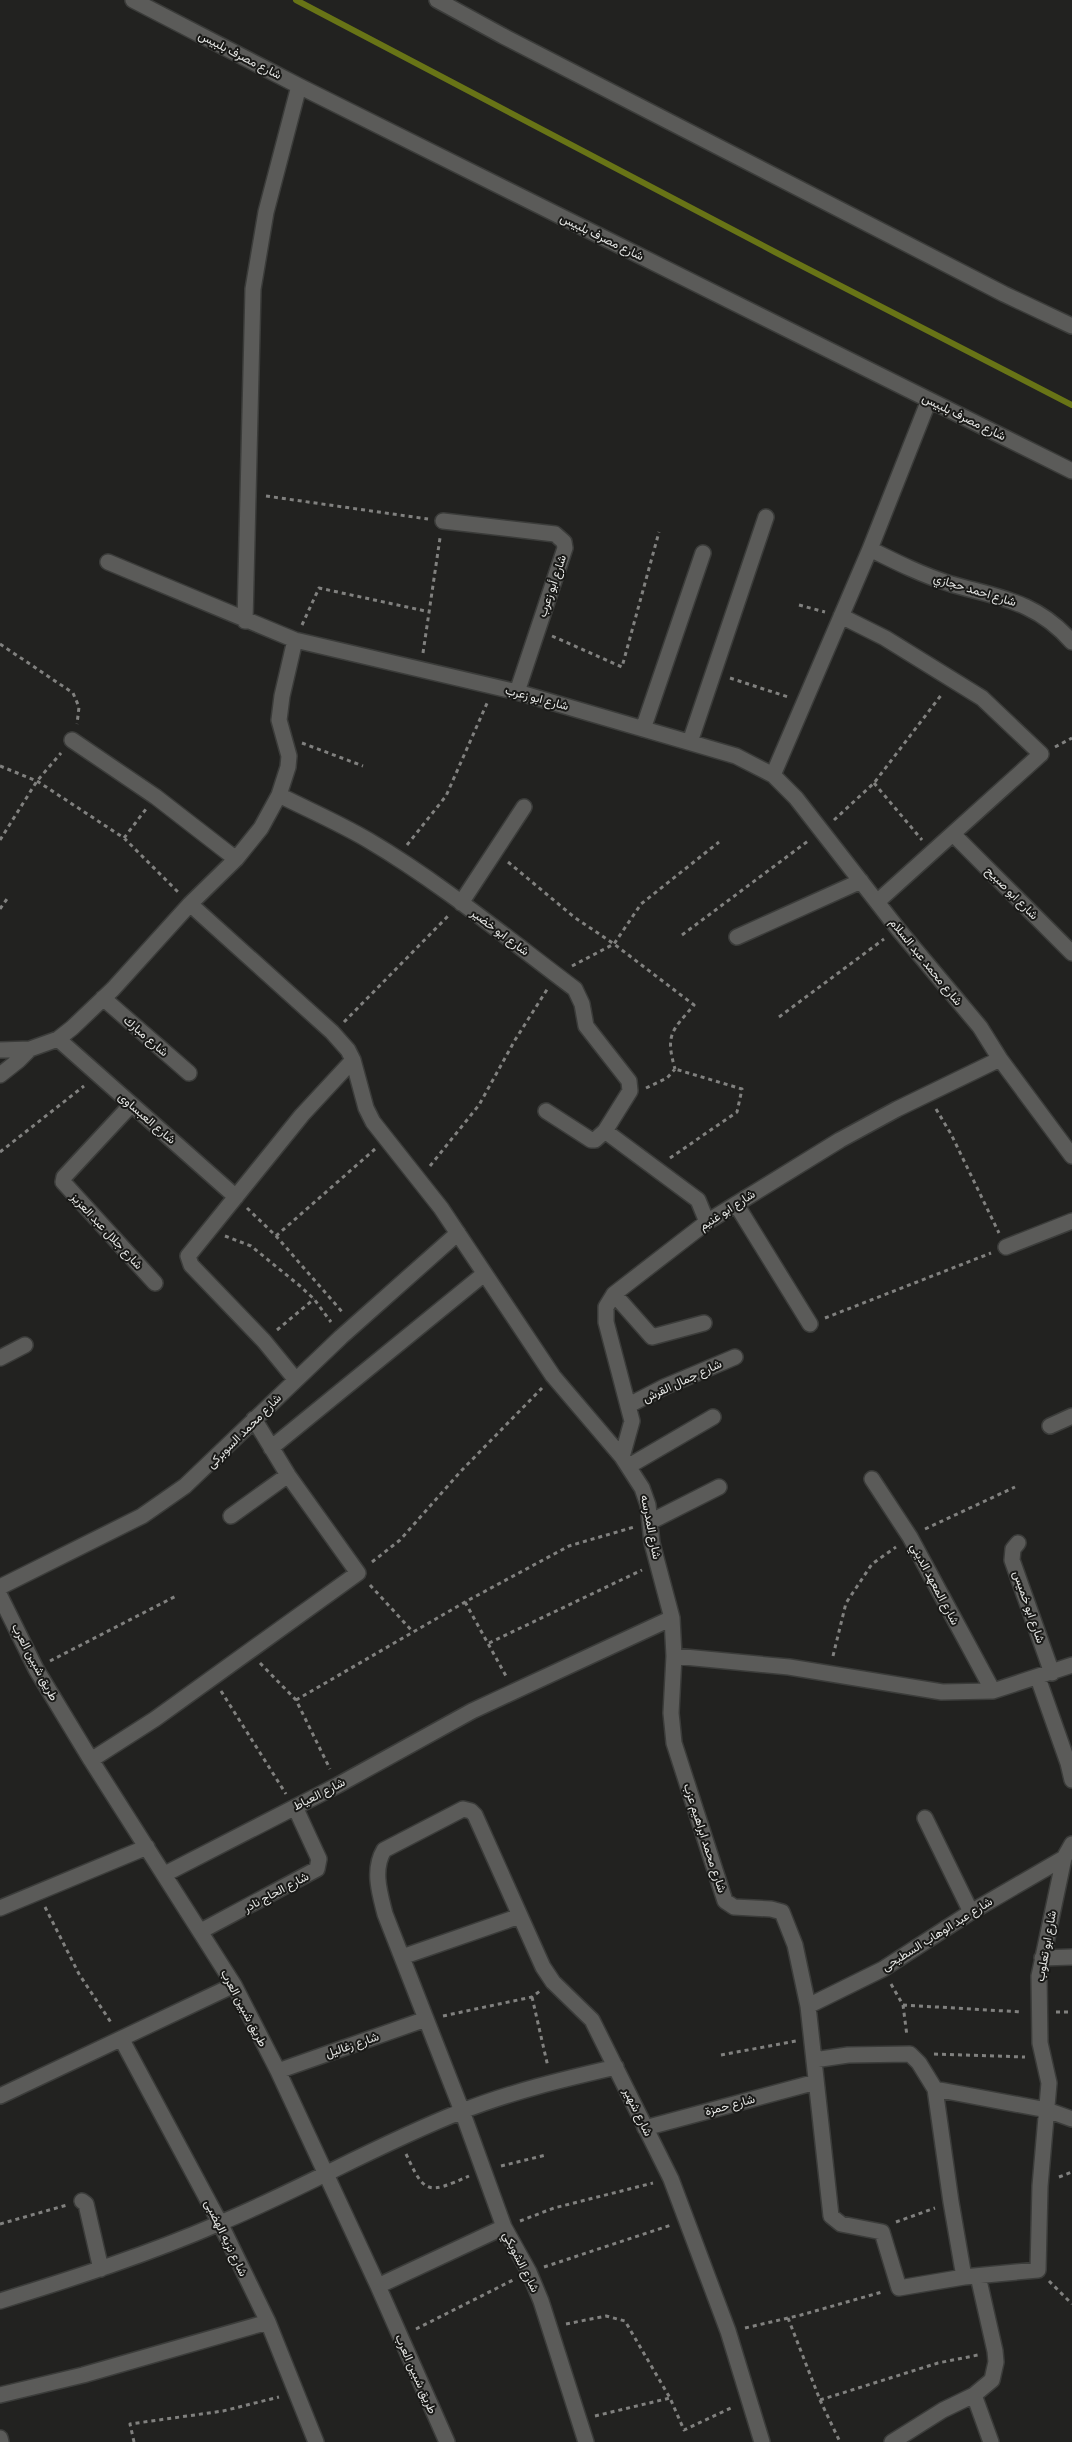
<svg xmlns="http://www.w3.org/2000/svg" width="1072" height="2442" font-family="'Fira Sans Condensed',Vazirmatn,sans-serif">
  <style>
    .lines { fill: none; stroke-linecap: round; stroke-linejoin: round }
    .stream { stroke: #687416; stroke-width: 6 }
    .minor-casing { stroke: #3b3c3a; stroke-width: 18 }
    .path { stroke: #81817f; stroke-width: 3; stroke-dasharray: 4 4; stroke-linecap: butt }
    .minor { stroke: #5b5b59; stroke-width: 15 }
    .labels { text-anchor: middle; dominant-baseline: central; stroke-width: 4; stroke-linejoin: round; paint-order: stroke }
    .street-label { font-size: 12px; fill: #e5e6e4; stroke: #191917 }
  </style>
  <rect width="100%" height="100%" fill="#222220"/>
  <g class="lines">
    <!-- stream -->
    <path class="stream" d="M296,0L775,252L1072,405"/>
    <defs>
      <path id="minor" d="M133,0L299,86L1072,471
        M437,0L503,36L1004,294L1072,326
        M443,521L555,534L564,542L565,548L517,692
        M870,549C896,562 922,575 951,584C1000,598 1036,601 1072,642
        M108,562L295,640L517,692L736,756L773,775L796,798L898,929L980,1027L1000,1059L1072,1156
        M841,616L885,638L982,698L1041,754L877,902
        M245,621L253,289L266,212L299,86
        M643,729L703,553
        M72,740L156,797L236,859
        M690,742L766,517
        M773,775L870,549L929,400
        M279,795C309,810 339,823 368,840C441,883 507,938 575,989L582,1004L586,1026L629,1081L630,1091L605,1131L595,1140H591L546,1111
        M953,834L1072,953
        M461,903L524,807
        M190,904L332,1032L348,1050L353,1060L366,1108L373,1122L441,1208L553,1376L622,1457L642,1488L648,1505L652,1543L672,1618L674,1656L671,1713L674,1743L725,1901L734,1907L771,1909L782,1912L795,1945L808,2006L831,2216L841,2224L882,2232L899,2288L964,2277L1038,2270L1040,2186L1049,2083L1040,2043L1039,1976L1064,1858L1072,1844
        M737,937L861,881
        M103,998L189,1073
        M58,1039L236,1197
        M0,1050L30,1049L58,1039L72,1028L113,989L190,904L236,859L261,828L279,795L288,767L289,756L279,720L282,696L295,640
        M0,1075L19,1060L30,1049
        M131,1105L64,1177L63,1182L155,1283
        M605,1131L698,1200L707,1222
        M736,1204L810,1324
        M1006,1247L1072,1221
        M614,1294L652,1337L704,1323
        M0,1358L25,1345
        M296,1380L264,1341L191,1265L188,1256L302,1115L353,1060
        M629,1405L664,1387L735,1357
        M1050,1426L1072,1416
        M271,1448L484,1274
        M622,1457L632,1421L606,1322V1307L614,1294L707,1222L840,1140L897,1109L1000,1059
        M629,1466L713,1417
        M872,1479L910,1537L993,1691
        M231,1516L288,1475
        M650,1522L719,1487
        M1018,1543L1013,1549L1012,1560L1052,1673
        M0,1587L142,1516L185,1486L341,1337L458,1233
        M0,1596L36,1669L91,1760L234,1985L278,2071L378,2286L447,2442
        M674,1656L789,1667L942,1692L993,1691L1072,1665
        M1038,1678L1068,1763L1072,1762
        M91,1760L155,1719L358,1573L288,1475L254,1419
        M1068,1763L1072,1780
        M925,1818L971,1912
        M165,1874L338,1785L472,1711L672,1618
        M0,1908L147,1847
        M201,1931L317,1869L319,1859L295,1807
        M402,1957L520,1916
        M1042,1958L1072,1957
        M808,2006L883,1969L971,1912L1064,1858
        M122,2040L220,2223L268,2322L316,2442
        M814,2060L848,2055L910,2054L919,2063L935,2089L951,2202L964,2277
        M278,2071L426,2019
        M935,2089L1047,2110L1072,2119
        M0,2096L234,1985
        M645,2128L816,2082
        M82,2201L86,2204L101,2269
        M378,2286L504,2227
        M0,2301C74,2278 149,2254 220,2223C302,2189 378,2144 460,2112C510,2092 564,2079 616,2067
        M0,2395L83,2375L268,2322
        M974,2395L991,2442
        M0,2438L1,2442
        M586,2442L541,2301L529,2272L504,2227L462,2111L385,1914C380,1894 372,1870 384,1850L463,1809L471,1811L475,1815L543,1967L553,1982L592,2020L671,2179L728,2331L762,2442
        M892,2442L943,2410L974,2395L992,2380L996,2362L995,2351L978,2276"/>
    </defs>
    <!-- minor casing -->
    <use href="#minor" class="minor-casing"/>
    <!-- path -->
    <path class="path" d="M266,496L428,519
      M799,605L825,612
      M302,625L319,588L430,612
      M552,636L622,667L659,532
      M0,644L73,693L79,707L77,724
      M423,653L440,538
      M730,678L788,697
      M302,743L363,766
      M1055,747L1072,738
      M0,766L37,781L124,838L179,893
      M874,783L922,840
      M834,820L874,783L942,694
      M124,838L146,809
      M0,840L37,781L61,753
      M407,845L446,796L488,701
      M508,862L574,917L614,944L694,1005C672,1031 665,1034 675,1069
      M0,909L9,896
      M682,935L808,841
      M572,966L614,944L641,904L719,842
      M779,1017L884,939
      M344,1022L450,914
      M646,1088L667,1078L675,1069
      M936,1109L951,1134L999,1233
      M0,1152L84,1086
      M670,1158L737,1112L742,1089L675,1069
      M430,1166L479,1105L515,1040L548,988
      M247,1208L276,1236L344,1314
      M225,1236L251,1246L300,1286L314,1299L331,1322
      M276,1236L375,1149
      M825,1318L991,1253
      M277,1330L314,1299
      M925,1529L1015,1487
      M372,1562L400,1540L462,1470L542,1388
      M370,1585L413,1632
      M465,1602L506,1676
      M489,1643L642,1570
      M833,1656L846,1603L872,1564L896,1547
      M50,1661L176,1596
      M260,1663L296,1700L330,1769
      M221,1691L286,1794
      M296,1700L465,1602L569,1546L634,1527
      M45,1907L79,1974L112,2024
      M891,1984L903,2005L907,2036
      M532,1997L548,2067
      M903,2005L1022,2012
      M1056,2012H1072
      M443,2016L532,1997L540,1991
      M934,2054L1025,2057
      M721,2055L796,2041
      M406,2154C425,2195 428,2194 469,2176
      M501,2166L546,2155
      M1059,2177L1072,2172
      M520,2221L554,2208L653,2183
      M896,2222L935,2208
      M0,2224L67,2205
      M544,2267L671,2225
      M1049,2281L1072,2304
      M788,2318L820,2400L840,2442
      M566,2324L606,2316L625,2321L670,2398L684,2430L733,2407
      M745,2328L801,2315L882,2292
      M416,2329L515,2279
      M820,2400L938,2363L978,2355
      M595,2416L670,2398
      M134,2442L130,2424L223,2411L279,2397"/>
    <!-- minor -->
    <use href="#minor" class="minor"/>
  </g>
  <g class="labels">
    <!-- street labels -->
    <g class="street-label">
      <text transform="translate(240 55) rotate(27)">شارع مصرف بلبيس</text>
      <text transform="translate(602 237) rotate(26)">شارع مصرف بلبيس</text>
      <text transform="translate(964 417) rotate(26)">شارع مصرف بلبيس</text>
      <text transform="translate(552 586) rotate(-71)">شارع أبو زعرب</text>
      <text transform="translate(975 590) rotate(17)">شارع احمد حجازي</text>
      <text transform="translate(537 698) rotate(15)">شارع ابو زعرب</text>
      <text transform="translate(1012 893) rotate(45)">شارع ابو صبيح</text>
      <text transform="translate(500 932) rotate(37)">شارع ابو خضير</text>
      <text transform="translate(926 962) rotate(51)">شارع محمد عبد السلام</text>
      <text transform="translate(146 1036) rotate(41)">شارع مبارك</text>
      <text transform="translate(147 1118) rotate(41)">شارع العبساوى</text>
      <text transform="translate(727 1210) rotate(-33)">شارع ابو غنيم</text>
      <text transform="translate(107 1231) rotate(47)">شارع جلال عبد العزيز</text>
      <text transform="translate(682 1381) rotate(-25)">شارع جمال القرش</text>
      <text transform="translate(244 1431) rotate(-45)">شارع محمد السوبركى</text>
      <text transform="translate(651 1527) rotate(79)">شارع المدرسه</text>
      <text transform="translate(935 1584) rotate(62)">شارع المعهد الديني</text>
      <text transform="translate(1029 1607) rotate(71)">شارع ابو خميس</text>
      <text transform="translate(35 1662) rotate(62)">طريق شبين العرب</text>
      <text transform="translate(319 1794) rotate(-27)">شارع العياط</text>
      <text transform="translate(705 1838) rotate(72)">شارع محمد ابراهيم عزب</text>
      <text transform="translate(276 1892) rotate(-28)">شارع الحاج نادر</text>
      <text transform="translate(937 1934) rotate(-32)">شارع عبد الوهاب السطيحى</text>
      <text transform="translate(1046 1946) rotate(-80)">شارع ابو تعلوب</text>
      <text transform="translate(244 2008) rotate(62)">طريق شبين العرب</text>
      <text transform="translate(352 2045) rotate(-19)">شارع زغاليل</text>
      <text transform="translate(730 2105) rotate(-15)">شارع حمزة</text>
      <text transform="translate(638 2112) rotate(64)">شارع شهير</text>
      <text transform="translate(226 2238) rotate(64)">شارع نزيه الهضبى</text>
      <text transform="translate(521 2262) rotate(63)">شارع الشوبكي</text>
      <text transform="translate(416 2374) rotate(66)">طريق شبين العرب</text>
    </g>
  </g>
</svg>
